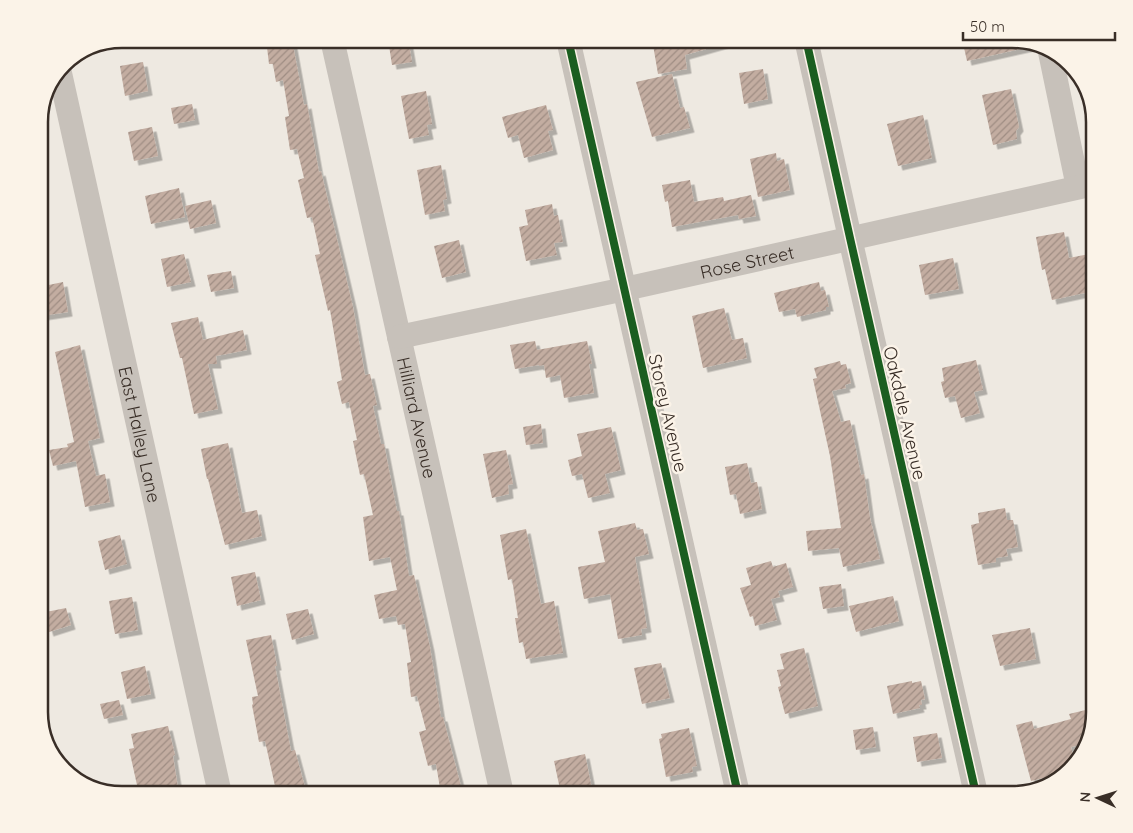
<svg xmlns="http://www.w3.org/2000/svg" width="1133" height="833" font-family="Quicksand,sans-serif">
  <style>
    .building { fill: url(#building-hatch); filter: url(#shadow) }
    .lines { fill: none; stroke-linecap: round; stroke-linejoin: round }
    .minor { stroke: #c7c1ba; stroke-width: 24 }
    .cycleway-casing { stroke: #fbf3e8; stroke-width: 11 }
    .cycleway { stroke: #1b5e20; stroke-width: 8 }
    .labels { text-anchor: middle; dominant-baseline: central; stroke-width: 5; stroke-linejoin: round; paint-order: stroke }
    .street-label { font-size: 18px; fill: #392e27; stroke: #fbf3e8 }
    .rim { fill: none; stroke: #392e27; stroke-width: 2.5 }
  </style>
  <defs>
    <pattern id="building-hatch" width="6" height="6" patternUnits="userSpaceOnUse" patternTransform="scale(1.25)"><rect width="6" height="6" fill="#c3ada1"/><path d="M-1 1l2-2M0 6l6-6M5 7l2-2" fill="none" stroke="#9f8d83"/></pattern>
    <filter id="shadow"><feDropShadow dx="4.5" dy="4.5" stdDeviation="0" flood-color="#0004"/></filter>
  </defs>
  <rect width="100%" height="100%" fill="#eee9e1"/>
  <!-- building -->
  <path class="building" d="M266,39H292L304,105L307,104L319,172L321,171L353,307L365,375L370,374L377,405L373,406L381,444H384L397,511H399L409,576L414,575L430,647L441,717H443L463,794H441L436,764L428,766L419,732L426,730L417,696L411,697L407,663L411,662L405,624L398,625L396,616L379,619L374,595L397,590L390,557L369,561L363,517L373,515L364,474L360,475L353,441L357,440L349,402L342,404L337,382L342,380L330,310L328,311L315,255L320,254L312,217L307,218L298,180L304,178L297,149L290,150L285,117L289,116L283,80L276,82L273,64H269Z
    M388,39H408L412,62L392,65Z
    M652,39H724V44L685,55L687,69L658,74Z
    M962,39H1012L1034,46L967,61Z
    M143,62L148,91L125,96L120,66Z
    M763,69L768,99L744,104L739,73Z
    M672,74L680,108L684,107L690,128L652,137L636,82Z
    M1011,89L1019,127L1016,131L1017,139L993,145L982,95Z
    M426,91L432,124L427,125L429,135L409,139L401,96Z
    M192,104L195,120L174,124L171,108Z
    M546,105L553,130L548,131L553,150L524,158L518,135L508,138L502,117Z
    M923,115L932,158L898,166L887,124Z
    M152,127L158,156L134,161L128,132Z
    M776,153L777,161L784,159L790,190L758,197L750,159Z
    M441,165L447,199L443,200L445,211L425,215L417,170Z
    M690,180L694,202L723,197L724,201L751,195L756,216L739,219L738,215L672,227L668,201L665,202L662,185Z
    M179,188L185,217L151,224L145,196Z
    M211,200L216,223L190,229L185,206Z
    M552,204L554,216L558,215L563,242L554,243L557,255L526,261L519,227L528,225L525,210Z
    M1064,232L1069,258L1094,253V291L1052,300L1045,269L1042,270L1036,237Z
    M459,240L466,272L442,278L434,246Z
    M184,254L191,282L167,287L161,259Z
    M953,258L959,289L925,295L919,265Z
    M231,271L234,288L211,292L207,275Z
    M63,282L68,312L42,316L39,299V287Z
    M819,282L821,291L825,290L829,307H826V310L797,317L795,309L779,312L774,293Z
    M724,308L732,340L743,338L747,358L703,368L692,316Z
    M198,317L203,340L243,330L247,350L216,356L217,364H208L218,409L194,414L182,358H180L171,323Z
    M535,341L537,350L587,341L592,364H589L594,393L564,398L560,375L546,378L544,365L539,366V365L515,369L510,345Z
    M80,345L100,438L88,441L96,476L105,474L110,502L85,507L76,461L53,466L49,450L68,447L67,444L74,442L55,352Z
    M976,360L983,390L974,392L980,413L961,418L955,396L945,398L941,382L944,381L942,368Z
    M840,361L841,365L846,364L851,383L845,385L846,388L832,391L841,422L850,420L861,475L864,474L870,518L880,559L843,567L839,548L808,551L806,531L841,528L830,456L813,379L817,378L814,368Z
    M541,424L543,443L526,445L523,427Z
    M611,427L621,470L605,474L610,493L588,498L582,474L572,476L568,460L582,456L577,434Z
    M228,443L242,513L257,510L262,536L225,545L208,479H207L201,449Z
    M506,450L513,484L508,485L509,494L492,498L483,454Z
    M747,463L751,483L757,482L762,509L740,514L736,494L730,495L725,467Z
    M1005,508L1007,520H1013L1018,547L1006,549L1008,556L996,558V562L978,565L971,525L979,523L978,513Z
    M635,523L637,530L643,529L649,554L635,557L647,628L641,629L642,635L618,639L610,594L584,599L578,567L605,562L598,531Z
    M526,529L541,604L554,601L563,653L526,659L523,642L519,643L515,618H518L512,579L508,580L500,535Z
    M120,535L127,564L105,570L98,541Z
    M771,561L773,567L786,563L793,587L778,591L780,597L771,599L777,620L755,626L753,616L750,617L740,588L751,585L746,568Z
    M255,572L261,600L237,606L231,577Z
    M841,584L844,606L823,609L819,587Z
    M893,596L899,621L856,632L849,606Z
    M132,597L138,630L115,634L109,601Z
    M66,608L71,625L49,632L44,615L47,614L46,612Z
    M308,609L314,634L292,640L286,614Z
    M1030,628L1036,659L1000,666L992,635Z
    M271,635L277,666H275L291,751L295,750L306,791L294,794H279L277,786H275L265,741L259,742L252,705L253,704L252,697L258,696L246,640Z
    M804,648L818,706L785,714L778,687L781,686L777,670L784,669L780,654Z
    M661,663L670,698L642,704L634,668Z
    M145,666L151,694L127,699L121,672Z
    M912,681V683L921,681L925,699L921,700L922,705H919L920,708L893,714L887,686Z
    M119,700L123,715L104,719L100,704Z
    M1094,708L1084,744L1071,747L1075,763L1064,773L1031,781L1016,725L1032,721L1034,729L1071,719L1069,714Z
    M168,726L175,755L173,756L179,794H139L129,749L134,748L131,734Z
    M873,727L876,747L856,750L853,730Z
    M689,728L697,766L692,767L693,772L666,777L659,739L662,738L661,734Z
    M937,733L942,758L917,762L913,737Z
    M585,754L593,794H561L554,761Z"/>
  <g class="lines">
    <!-- minor -->
    <g class="minor">
      <path id="s1" d="M332,39L502,794"/>
      <path d="M568,39L738,794"/>
      <path d="M806,39L850,238L976,794"/>
      <path d="M1050,52L1078,187"/>
      <path id="s2" d="M60,73L220,794"/>
      <path id="s3" d="M399,337L625,289L1094,184"/>
    </g>
    <defs>
      <path id="cycleway" d="M568,39L738,794
        M806,39L850,238L976,794"/>
    </defs>
    <!-- cycleway casing -->
    <use href="#cycleway" class="cycleway-casing"/>
    <!-- cycleway -->
    <use href="#cycleway" class="cycleway"/>
  </g>
  <g class="labels">
    <!-- street labels -->
    <g class="street-label">
      <text stroke="none"><textPath href="#s3" startOffset="356">Rose Street</textPath></text>
      <text transform="translate(668 413) rotate(77)">Storey Avenue</text>
      <text transform="translate(905 413) rotate(77)">Oakdale Avenue</text>
      <text stroke="none"><textPath href="#s1" startOffset="388">Hilliard Avenue</textPath></text>
      <text stroke="none"><textPath href="#s2" startOffset="370">East Halley Lane</textPath></text>
    </g>
  </g>
  <!-- crop -->
  <path d="M0 0H1133V833H0ZM122 48H1012A74 74 0 0 1 1086 122V712A74 74 0 0 1 1012 786H122A74 74 0 0 1 48 712V122A74 74 0 0 1 122 48Z" fill="#fbf3e8" fill-rule="evenodd"/>
  <path class="rim" d="M122 48H1012A74 74 0 0 1 1086 122V712A74 74 0 0 1 1012 786H122A74 74 0 0 1 48 712V122A74 74 0 0 1 122 48Z"/>
  <!-- north arrow -->
  <g transform="translate(1098 798) rotate(274)" stroke="#fbf3e8" stroke-width="4" paint-order="stroke">
  <path d="M0-4L9 19L0 12L-9 19Z" fill="#392e27"/>
  <text y="-8" font-size="14" font-weight="bold" text-anchor="middle" fill="#392e27">N</text>
  </g>
  <!-- scale -->
  <path d="M963 32v8h152v-8" fill="none" stroke="#392e27" stroke-width="2.5"/>
  <text x="970" y="32" font-size="15" fill="#392e27" stroke="#fbf3e8" stroke-width="4" paint-order="stroke">50 m</text>
</svg>
